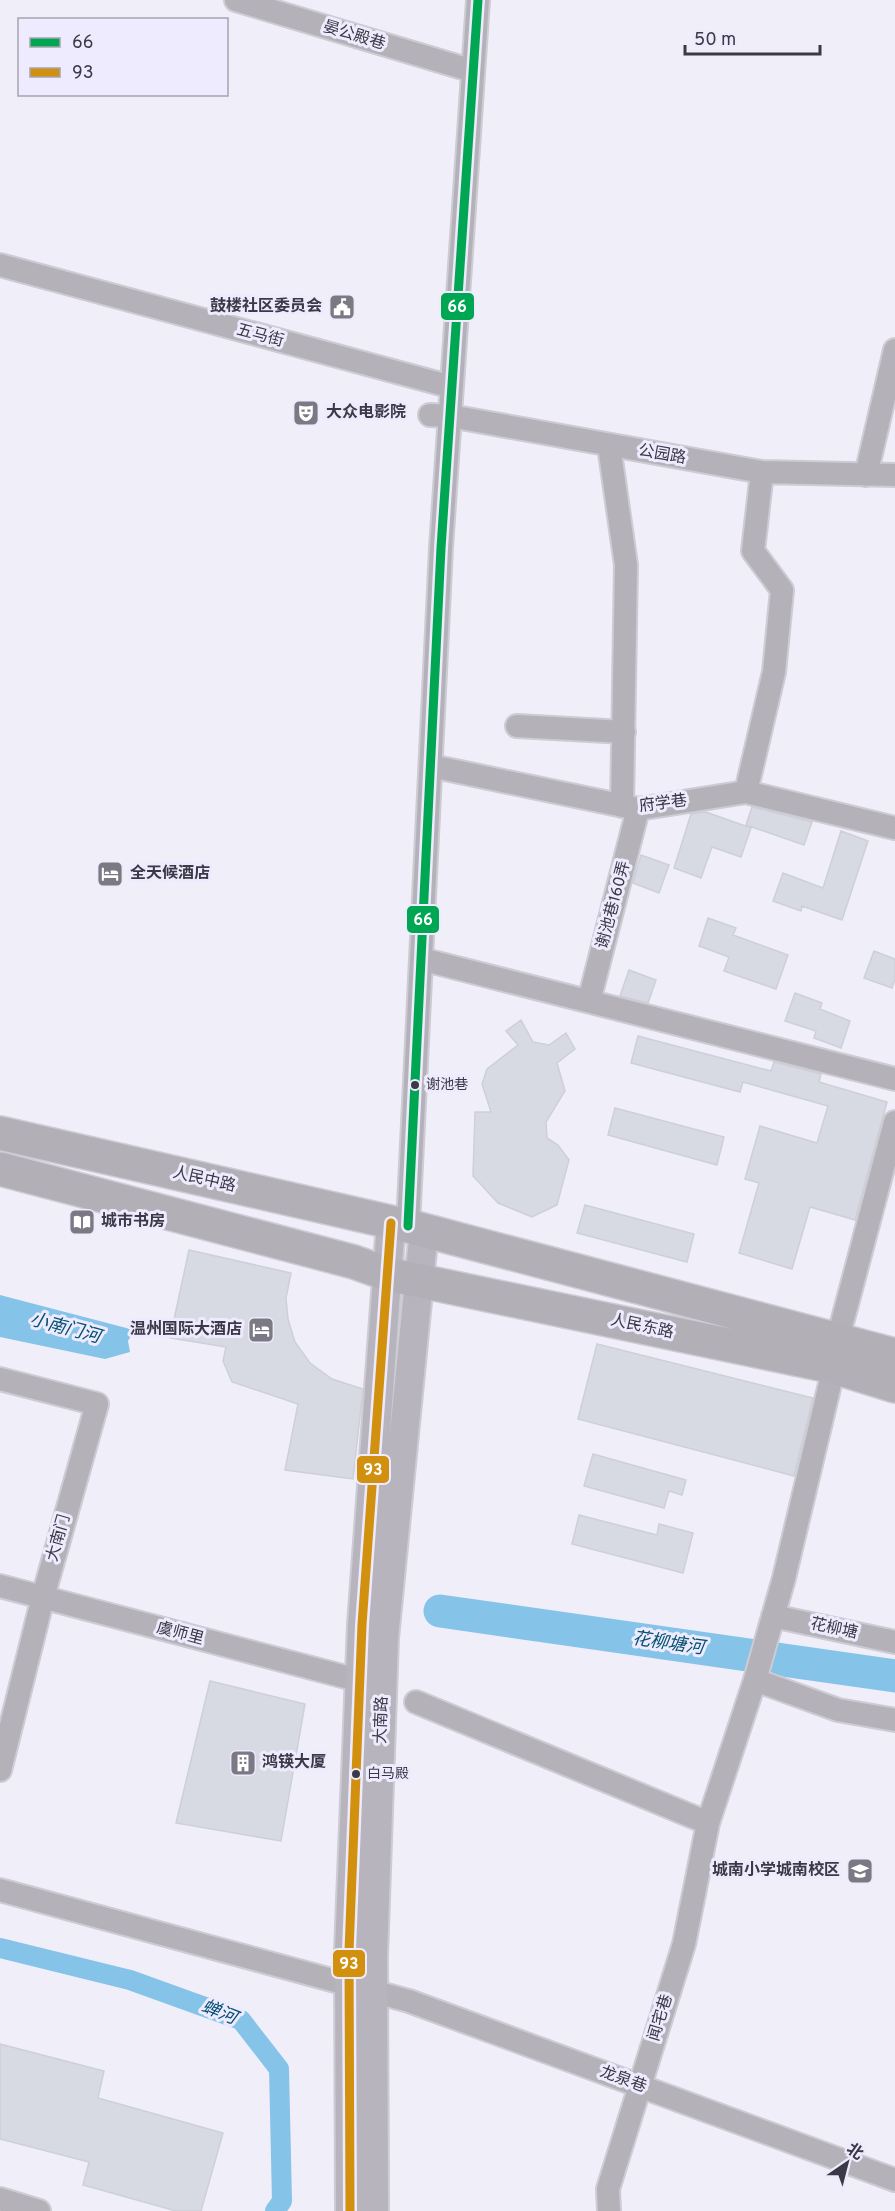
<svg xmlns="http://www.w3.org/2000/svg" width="895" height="2211" font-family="Overpass,'Noto Sans SC',sans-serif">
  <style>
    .water { fill: #85c3e8 }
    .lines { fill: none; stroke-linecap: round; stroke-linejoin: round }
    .canal { stroke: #85c3e8; stroke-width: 20 }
    .river { stroke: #85c3e8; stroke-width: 33 }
    .building { fill: #d7d9e3; stroke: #cdcfd9; stroke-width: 1.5 }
    .minor-casing { stroke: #cdcbd4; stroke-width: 26 }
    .major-casing { stroke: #cdcbd4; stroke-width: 32 }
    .highway-casing { stroke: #cdcbd4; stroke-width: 36 }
    .minor { stroke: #b4b2b8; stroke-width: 22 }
    .major { stroke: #b7b4bd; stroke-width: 28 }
    .highway { stroke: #b3afb7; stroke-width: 33 }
    .bus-1-casing { stroke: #edebfd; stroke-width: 14 }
    .bus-2-casing { stroke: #edebfd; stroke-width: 14 }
    .bus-1 { stroke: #00a651; stroke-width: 9 }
    .bus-2 { stroke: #d1900e; stroke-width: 9 }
    .bus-dot { fill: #3b3945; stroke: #edebfd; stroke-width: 2 }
    .labels { text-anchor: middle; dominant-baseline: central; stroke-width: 6; stroke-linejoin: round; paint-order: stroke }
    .bus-label { font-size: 14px; fill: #3b3945; stroke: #edebfd; text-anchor: start }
    .street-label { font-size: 16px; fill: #3b3945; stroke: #edebfd }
    .poi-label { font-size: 16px; font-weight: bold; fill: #3b3945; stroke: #edebfd; text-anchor: start }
    .water-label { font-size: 18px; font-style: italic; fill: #045070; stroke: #edebfd }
    .line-badge { stroke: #edebfd; stroke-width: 2 }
    .badge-label { font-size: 16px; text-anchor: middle; font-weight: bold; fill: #fff }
  </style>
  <rect width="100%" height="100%" fill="#f0eff9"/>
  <!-- water -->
  <path class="water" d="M0,1295L134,1330L128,1341L130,1352L105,1359L0,1337Z"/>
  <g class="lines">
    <!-- canal -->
    <path class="canal" d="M0,1948L130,1980L241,2020L279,2069L282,2201L275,2211"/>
    <!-- river -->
    <path class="river" d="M440,1611L895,1676"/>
  </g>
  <!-- building -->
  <path class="building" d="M752,807L812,822L804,845L746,825Z
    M706,812L751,828L741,857L712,847L701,878L674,868L691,814Z
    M841,831L868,841L842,920L802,906L801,911L773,901L783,873L823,888Z
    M641,855L669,865L659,893L633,883Z
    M708,918L736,928L733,935L788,955L776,989L724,971L729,957L699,946Z
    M874,951L895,959V979L892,988L864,978Z
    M629,970L656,980L648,1003L620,996Z
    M795,993L822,1003L820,1009L850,1021L841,1048L814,1038L816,1031L785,1021Z
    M521,1020L533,1042L549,1045L566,1033L575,1049L557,1063L565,1091L546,1122L547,1138L558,1145L569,1160L557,1205L532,1217L498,1203L473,1176L475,1112H491L482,1084L487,1069L518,1045L506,1031Z
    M638,1036L771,1071L774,1062L821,1074L819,1082L887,1102L855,1220L810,1207L792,1269L739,1253L759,1183L745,1179L760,1126L817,1143L828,1106L743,1082L740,1092L631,1063Z
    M615,1108L724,1137L717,1165L608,1135Z
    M585,1205L694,1234L687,1262L577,1233Z
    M189,1250L291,1273L286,1298L288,1319L295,1342L310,1363L332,1379L363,1389L353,1479L285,1470L298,1404L232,1382L223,1361L226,1347L170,1338Z
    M597,1344L813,1398L794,1476L578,1419Z
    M593,1454L686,1480L682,1495L669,1491L664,1508L584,1486Z
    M579,1515L657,1535L659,1524L693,1533L683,1573L572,1544Z
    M210,1681L305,1704L281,1841L176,1823Z
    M0,2044L104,2071L98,2098L223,2133L201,2211H176L83,2185L89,2162L0,2139Z"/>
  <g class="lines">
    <defs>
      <path id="minor" d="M236,0L473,71
        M0,265L452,387
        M430,415L450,416L762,472L895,475
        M609,446L626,565L622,806
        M866,475L895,350
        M517,726L624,732
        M431,766L638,809L746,792L895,828
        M746,792L774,672L782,590L753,551L762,472
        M421,959L895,1079
        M589,1001L638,809
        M408,1226L441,548L478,0
        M0,1379L97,1404L43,1597L0,1770
        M0,1586L361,1681
        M773,1616L895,1642
        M755,1680L838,1710L895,1720
        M416,1702L708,1823
        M0,1890L409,2001L895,2180
        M0,2199L39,2211
        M609,2211L608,2189L684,1944L708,1823L755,1680L784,1578L834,1367L838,1338L895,1122"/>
      <path id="major" d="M350,2211L349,1951L362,1625L391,1223
        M374,2211L373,1957L384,1638L424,1230"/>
      <path id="highway" d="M0,1133L408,1226L895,1355
        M0,1169L354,1262L387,1274L834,1367L895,1386"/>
    </defs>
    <!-- minor casing -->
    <use href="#minor" class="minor-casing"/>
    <!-- major casing -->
    <use href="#major" class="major-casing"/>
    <!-- highway casing -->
    <use href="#highway" class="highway-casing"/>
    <!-- minor -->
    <use href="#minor" class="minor"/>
    <!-- major -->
    <use href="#major" class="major"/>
    <!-- highway -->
    <use href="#highway" class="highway"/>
    <defs>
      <path id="bus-1" d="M408,1226L441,548L478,0"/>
      <path id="bus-2" d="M350,2211L349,1951L362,1625L391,1223"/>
    </defs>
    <!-- bus-1 casing -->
    <use href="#bus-1" class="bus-1-casing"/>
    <!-- bus-2 casing -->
    <use href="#bus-2" class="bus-2-casing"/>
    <!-- bus-1 -->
    <use href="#bus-1" class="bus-1"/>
    <!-- bus-2 -->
    <use href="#bus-2" class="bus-2"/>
  </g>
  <!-- icons -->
  <defs>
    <symbol id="civic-square" viewBox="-11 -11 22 22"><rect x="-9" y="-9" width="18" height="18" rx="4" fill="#7a7984" stroke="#edebfd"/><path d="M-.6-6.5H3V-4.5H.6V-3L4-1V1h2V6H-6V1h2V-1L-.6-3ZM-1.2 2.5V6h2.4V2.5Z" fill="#fff"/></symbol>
    <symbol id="theatre-square" viewBox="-11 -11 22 22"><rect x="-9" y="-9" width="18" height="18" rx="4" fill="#7a7984" stroke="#edebfd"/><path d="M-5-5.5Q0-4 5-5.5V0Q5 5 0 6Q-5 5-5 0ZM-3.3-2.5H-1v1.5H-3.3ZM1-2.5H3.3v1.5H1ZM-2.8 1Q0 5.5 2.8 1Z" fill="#fff"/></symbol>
    <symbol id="hotel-square" viewBox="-11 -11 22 22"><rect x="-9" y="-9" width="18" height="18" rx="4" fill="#7a7984" stroke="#edebfd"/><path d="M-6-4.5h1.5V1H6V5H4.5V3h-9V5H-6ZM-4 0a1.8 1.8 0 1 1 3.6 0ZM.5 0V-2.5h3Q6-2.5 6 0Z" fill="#fff"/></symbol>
    <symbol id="library-square" viewBox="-11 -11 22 22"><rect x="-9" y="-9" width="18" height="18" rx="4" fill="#7a7984" stroke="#edebfd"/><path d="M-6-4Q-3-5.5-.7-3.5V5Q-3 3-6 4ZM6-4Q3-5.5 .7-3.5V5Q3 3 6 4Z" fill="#fff"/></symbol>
    <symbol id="building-square" viewBox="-11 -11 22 22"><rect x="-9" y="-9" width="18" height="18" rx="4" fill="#7a7984" stroke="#edebfd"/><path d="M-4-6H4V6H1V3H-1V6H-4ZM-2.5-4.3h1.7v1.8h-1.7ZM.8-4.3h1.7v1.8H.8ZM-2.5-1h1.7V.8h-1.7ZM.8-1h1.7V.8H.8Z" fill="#fff"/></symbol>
    <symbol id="school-square" viewBox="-11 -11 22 22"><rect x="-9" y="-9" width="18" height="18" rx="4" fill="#7a7984" stroke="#edebfd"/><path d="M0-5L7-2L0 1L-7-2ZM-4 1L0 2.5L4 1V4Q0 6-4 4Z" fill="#fff"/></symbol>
  </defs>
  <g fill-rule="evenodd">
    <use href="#civic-square" x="327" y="292" width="30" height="30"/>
    <use href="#theatre-square" x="291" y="398" width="30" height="30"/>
    <use href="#hotel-square" x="95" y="859" width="30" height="30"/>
    <use href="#library-square" x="67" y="1207" width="30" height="30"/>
    <use href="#hotel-square" x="246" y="1315" width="30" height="30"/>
    <use href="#building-square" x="228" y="1748" width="30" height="30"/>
    <use href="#school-square" x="845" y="1856" width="30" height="30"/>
  </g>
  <!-- markers -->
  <g class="bus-dot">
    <circle cx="415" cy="1085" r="5"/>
    <circle cx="356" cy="1774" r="5"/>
  </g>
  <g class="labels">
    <!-- bus labels -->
    <g class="bus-label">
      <text x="426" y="1085">谢池巷</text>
      <text x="367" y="1774">白马殿</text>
    </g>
    <!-- street labels -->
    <g class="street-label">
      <text transform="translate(354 36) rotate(17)">晏公殿巷</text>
      <text transform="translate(260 336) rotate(15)">五马街</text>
      <text transform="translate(662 455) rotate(10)">公园路</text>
      <text transform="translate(663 804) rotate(-7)">府学巷</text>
      <text transform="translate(614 905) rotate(-75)">谢池巷160弄</text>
      <text transform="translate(204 1180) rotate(13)">人民中路</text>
      <text transform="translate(642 1327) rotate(12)">人民东路</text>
      <text transform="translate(59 1538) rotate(-74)">大南门</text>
      <text transform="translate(834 1629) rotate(12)">花柳塘</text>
      <text transform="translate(180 1634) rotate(15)">虞师里</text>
      <text transform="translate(382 1720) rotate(-88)">大南路</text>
      <text transform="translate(661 2018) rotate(-73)">闻宅巷</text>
      <text transform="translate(623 2080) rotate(20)">龙泉巷</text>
    </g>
    <!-- poi labels -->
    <g class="poi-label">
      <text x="322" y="307" text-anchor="end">鼓楼社区委员会</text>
      <text x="326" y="413">大众电影院</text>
      <text x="130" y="874">全天候酒店</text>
      <text x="101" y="1222">城市书房</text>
      <text x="242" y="1330" text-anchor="end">温州国际大酒店</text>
      <text x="262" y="1763">鸿锳大厦</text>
      <text x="840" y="1871" text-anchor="end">城南小学城南校区</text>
    </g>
    <!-- water labels -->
    <g class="water-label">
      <text transform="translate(65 1329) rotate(15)">小南门河</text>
      <text transform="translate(668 1644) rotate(8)">花柳塘河</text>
      <text transform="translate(219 2013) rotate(22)">蝉河</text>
    </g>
  </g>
  <g class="line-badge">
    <rect x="440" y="292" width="35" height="29" rx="6" fill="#00a651"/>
    <rect x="406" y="905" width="34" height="29" rx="6" fill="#00a651"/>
    <rect x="356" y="1455" width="34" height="29" rx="6" fill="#d1900e"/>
    <rect x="332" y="1949" width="34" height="29" rx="6" fill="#d1900e"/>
  </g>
  <g class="badge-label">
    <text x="457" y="312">66</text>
    <text x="423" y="925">66</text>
    <text x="373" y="1475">93</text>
    <text x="349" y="1969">93</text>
  </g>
  <!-- legend -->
  <rect x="18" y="18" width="210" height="78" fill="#edebfd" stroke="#a6a4b3" stroke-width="1.5"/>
  <rect x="30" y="38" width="30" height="9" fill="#00a651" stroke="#a6a4b3" stroke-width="1.5"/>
  <text x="72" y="48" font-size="18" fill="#3b3945">66</text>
  <rect x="30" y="68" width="30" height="9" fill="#d1900e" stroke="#a6a4b3" stroke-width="1.5"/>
  <text x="72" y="78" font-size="18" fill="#3b3945">93</text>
  <!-- north arrow -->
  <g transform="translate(847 2163) rotate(35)" stroke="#edebfd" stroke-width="4.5" paint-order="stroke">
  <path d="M0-4.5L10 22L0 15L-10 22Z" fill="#3b3945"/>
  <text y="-9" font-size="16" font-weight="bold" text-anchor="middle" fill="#3b3945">北</text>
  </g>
  <!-- scale -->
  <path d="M685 45v9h135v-9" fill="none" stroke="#3b3945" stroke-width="3"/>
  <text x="694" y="45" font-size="18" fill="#3b3945" stroke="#edebfd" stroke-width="4.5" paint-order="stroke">50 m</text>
</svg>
